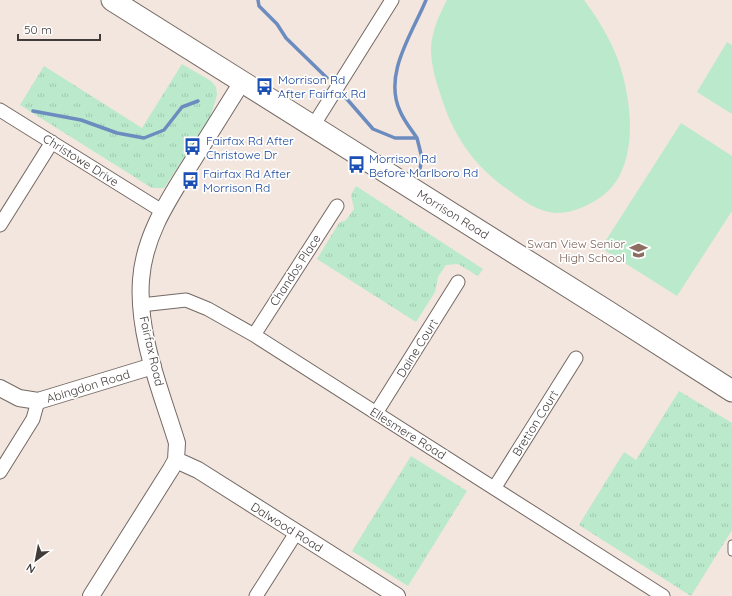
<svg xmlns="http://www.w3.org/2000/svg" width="732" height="596" font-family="Quicksand,sans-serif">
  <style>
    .park { fill: url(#park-tufts) }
    .garden { fill: #bae9cc }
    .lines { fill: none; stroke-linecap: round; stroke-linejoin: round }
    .stream { stroke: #6c8cbf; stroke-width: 3.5 }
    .service-casing { stroke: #746963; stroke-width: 9 }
    .minor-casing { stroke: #746963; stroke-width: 15 }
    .tertiary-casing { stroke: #746963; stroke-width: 18 }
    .primary-casing { stroke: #746963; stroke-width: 23 }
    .service { stroke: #fff; stroke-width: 7 }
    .minor { stroke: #fff; stroke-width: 13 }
    .tertiary { stroke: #fff; stroke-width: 16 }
    .primary { stroke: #fff; stroke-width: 21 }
    .labels { text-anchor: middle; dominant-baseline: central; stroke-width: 3.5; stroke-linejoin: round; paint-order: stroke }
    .transit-label { font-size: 12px; fill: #164399; stroke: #fff; text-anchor: start }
    .street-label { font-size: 12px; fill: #413b39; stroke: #fff }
    .education-label { font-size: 12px; fill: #785e54; stroke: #fff; text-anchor: end }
  </style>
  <defs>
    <pattern id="park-tufts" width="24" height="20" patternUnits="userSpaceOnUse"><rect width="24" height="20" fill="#bae9cc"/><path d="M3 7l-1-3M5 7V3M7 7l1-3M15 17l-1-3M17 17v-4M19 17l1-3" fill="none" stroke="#a1c9b0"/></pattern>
  </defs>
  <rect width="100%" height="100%" fill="#f3e6df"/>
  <!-- park -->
  <path class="park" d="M182,64L211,81L216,87L217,95L210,118L164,188H152L20,105L44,66L142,128Z
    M356,186L483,269L478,276L458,264L446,265L438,277L435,292L416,322L317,259L339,223L346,220L354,209L351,195Z
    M679,391L732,423V530L691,596L579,525L624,452L636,460Z
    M411,456L467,491L408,586L352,551Z"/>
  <!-- garden -->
  <path class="garden" d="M447,0H584C599,20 614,45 621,69C633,109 639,173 598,199C585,207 572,213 556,213C539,212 523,201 510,191C474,167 452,134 440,93C435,79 431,63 431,48C432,31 439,15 447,0Z
    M727,42L732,45V114L697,92Z
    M681,123L732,156V211L677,296L601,248Z"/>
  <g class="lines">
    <!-- stream -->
    <path class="stream" d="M258,0L259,6L277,24L286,38L327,78
      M346,98L373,129L395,138H417L422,158L419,174
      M33,111L81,120L117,133L144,138L164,130L182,107L198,101
      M417,138C411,129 404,121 400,111C383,74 412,34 426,0"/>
    <defs>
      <path id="service" d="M732,544V552"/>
      <path id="minor" d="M0,110L162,211
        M313,126L392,0
        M0,225L52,142
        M141,305L186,300L208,309L254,335L663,596
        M254,335L337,206
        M376,413L458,282
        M0,472L33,419L38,401
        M495,487L576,358
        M256,596L296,533"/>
      <path id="tertiary" d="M0,388L19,398L38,401L153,366
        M176,460L198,470L397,596
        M91,596L171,469L176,460L177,443C161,391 137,335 141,280C144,235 169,199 192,162C209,135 226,108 242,82"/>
      <path id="primary" d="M112,0L607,311L732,391"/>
    </defs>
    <!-- service casing -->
    <use href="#service" class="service-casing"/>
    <!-- minor casing -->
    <use href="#minor" class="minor-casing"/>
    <!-- tertiary casing -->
    <use href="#tertiary" class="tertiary-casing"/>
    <!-- primary casing -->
    <use href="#primary" class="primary-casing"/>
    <!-- service -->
    <use href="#service" class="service"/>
    <!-- minor -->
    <use href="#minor" class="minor"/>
    <!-- tertiary -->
    <use href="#tertiary" class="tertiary"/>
    <!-- primary -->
    <use href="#primary" class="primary"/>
  </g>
  <!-- icons -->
  <defs>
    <symbol id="bus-bare" viewBox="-9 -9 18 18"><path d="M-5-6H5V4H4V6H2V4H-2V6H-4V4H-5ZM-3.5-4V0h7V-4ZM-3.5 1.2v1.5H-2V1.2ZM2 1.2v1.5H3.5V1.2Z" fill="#1a4fb4" stroke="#fff" stroke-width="2.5" paint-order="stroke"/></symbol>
    <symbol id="school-bare" viewBox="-9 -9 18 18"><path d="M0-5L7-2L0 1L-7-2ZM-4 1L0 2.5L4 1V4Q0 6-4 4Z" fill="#8d6e63" stroke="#fff" stroke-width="2.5" paint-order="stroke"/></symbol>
  </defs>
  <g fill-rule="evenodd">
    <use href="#bus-bare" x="252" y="74" width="25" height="25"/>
    <use href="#bus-bare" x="180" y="134" width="25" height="25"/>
    <use href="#bus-bare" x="344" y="152" width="25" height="25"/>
    <use href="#bus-bare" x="178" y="168" width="25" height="25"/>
    <use href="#school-bare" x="626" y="238" width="25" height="25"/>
  </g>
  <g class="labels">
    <!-- transit labels -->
    <g class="transit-label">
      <text x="278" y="79">Morrison Rd<tspan x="278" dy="14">After Fairfax Rd</tspan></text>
      <text x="206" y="140">Fairfax Rd After<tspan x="206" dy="14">Christowe Dr</tspan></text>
      <text x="369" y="158">Morrison Rd<tspan x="369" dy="14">Before Marlboro Rd</tspan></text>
      <text x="203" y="173">Fairfax Rd After<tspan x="203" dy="14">Morrison Rd</tspan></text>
    </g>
    <!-- street labels -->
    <g class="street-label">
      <text transform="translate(81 160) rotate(32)">Christowe Drive</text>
      <text transform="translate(453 214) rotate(32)">Morrison Road</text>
      <text transform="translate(295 270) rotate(-57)">Chandos Place</text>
      <text transform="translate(417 348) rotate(-58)">Daine Court</text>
      <text transform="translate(152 351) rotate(77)">Fairfax Road</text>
      <text transform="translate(88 386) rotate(-17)">Abingdon Road</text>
      <text transform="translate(535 423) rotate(-58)">Bretton Court</text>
      <text transform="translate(408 433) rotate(32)">Ellesmere Road</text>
      <text transform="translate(287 527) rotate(32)">Dalwood Road</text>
    </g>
    <!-- education labels -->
    <g class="education-label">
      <text x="625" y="243">Swan View Senior<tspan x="625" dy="14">High School</tspan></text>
    </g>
  </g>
  <!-- north arrow -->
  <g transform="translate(36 560) rotate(212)" stroke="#ffffff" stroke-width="3" paint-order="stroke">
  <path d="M0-3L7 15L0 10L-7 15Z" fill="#413b39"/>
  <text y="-6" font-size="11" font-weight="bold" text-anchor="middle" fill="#413b39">N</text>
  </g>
  <!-- scale -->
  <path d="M18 34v6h82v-6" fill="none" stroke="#413b39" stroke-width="2"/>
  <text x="24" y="34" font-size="12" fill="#413b39" stroke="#ffffff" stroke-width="3" paint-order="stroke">50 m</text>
</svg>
